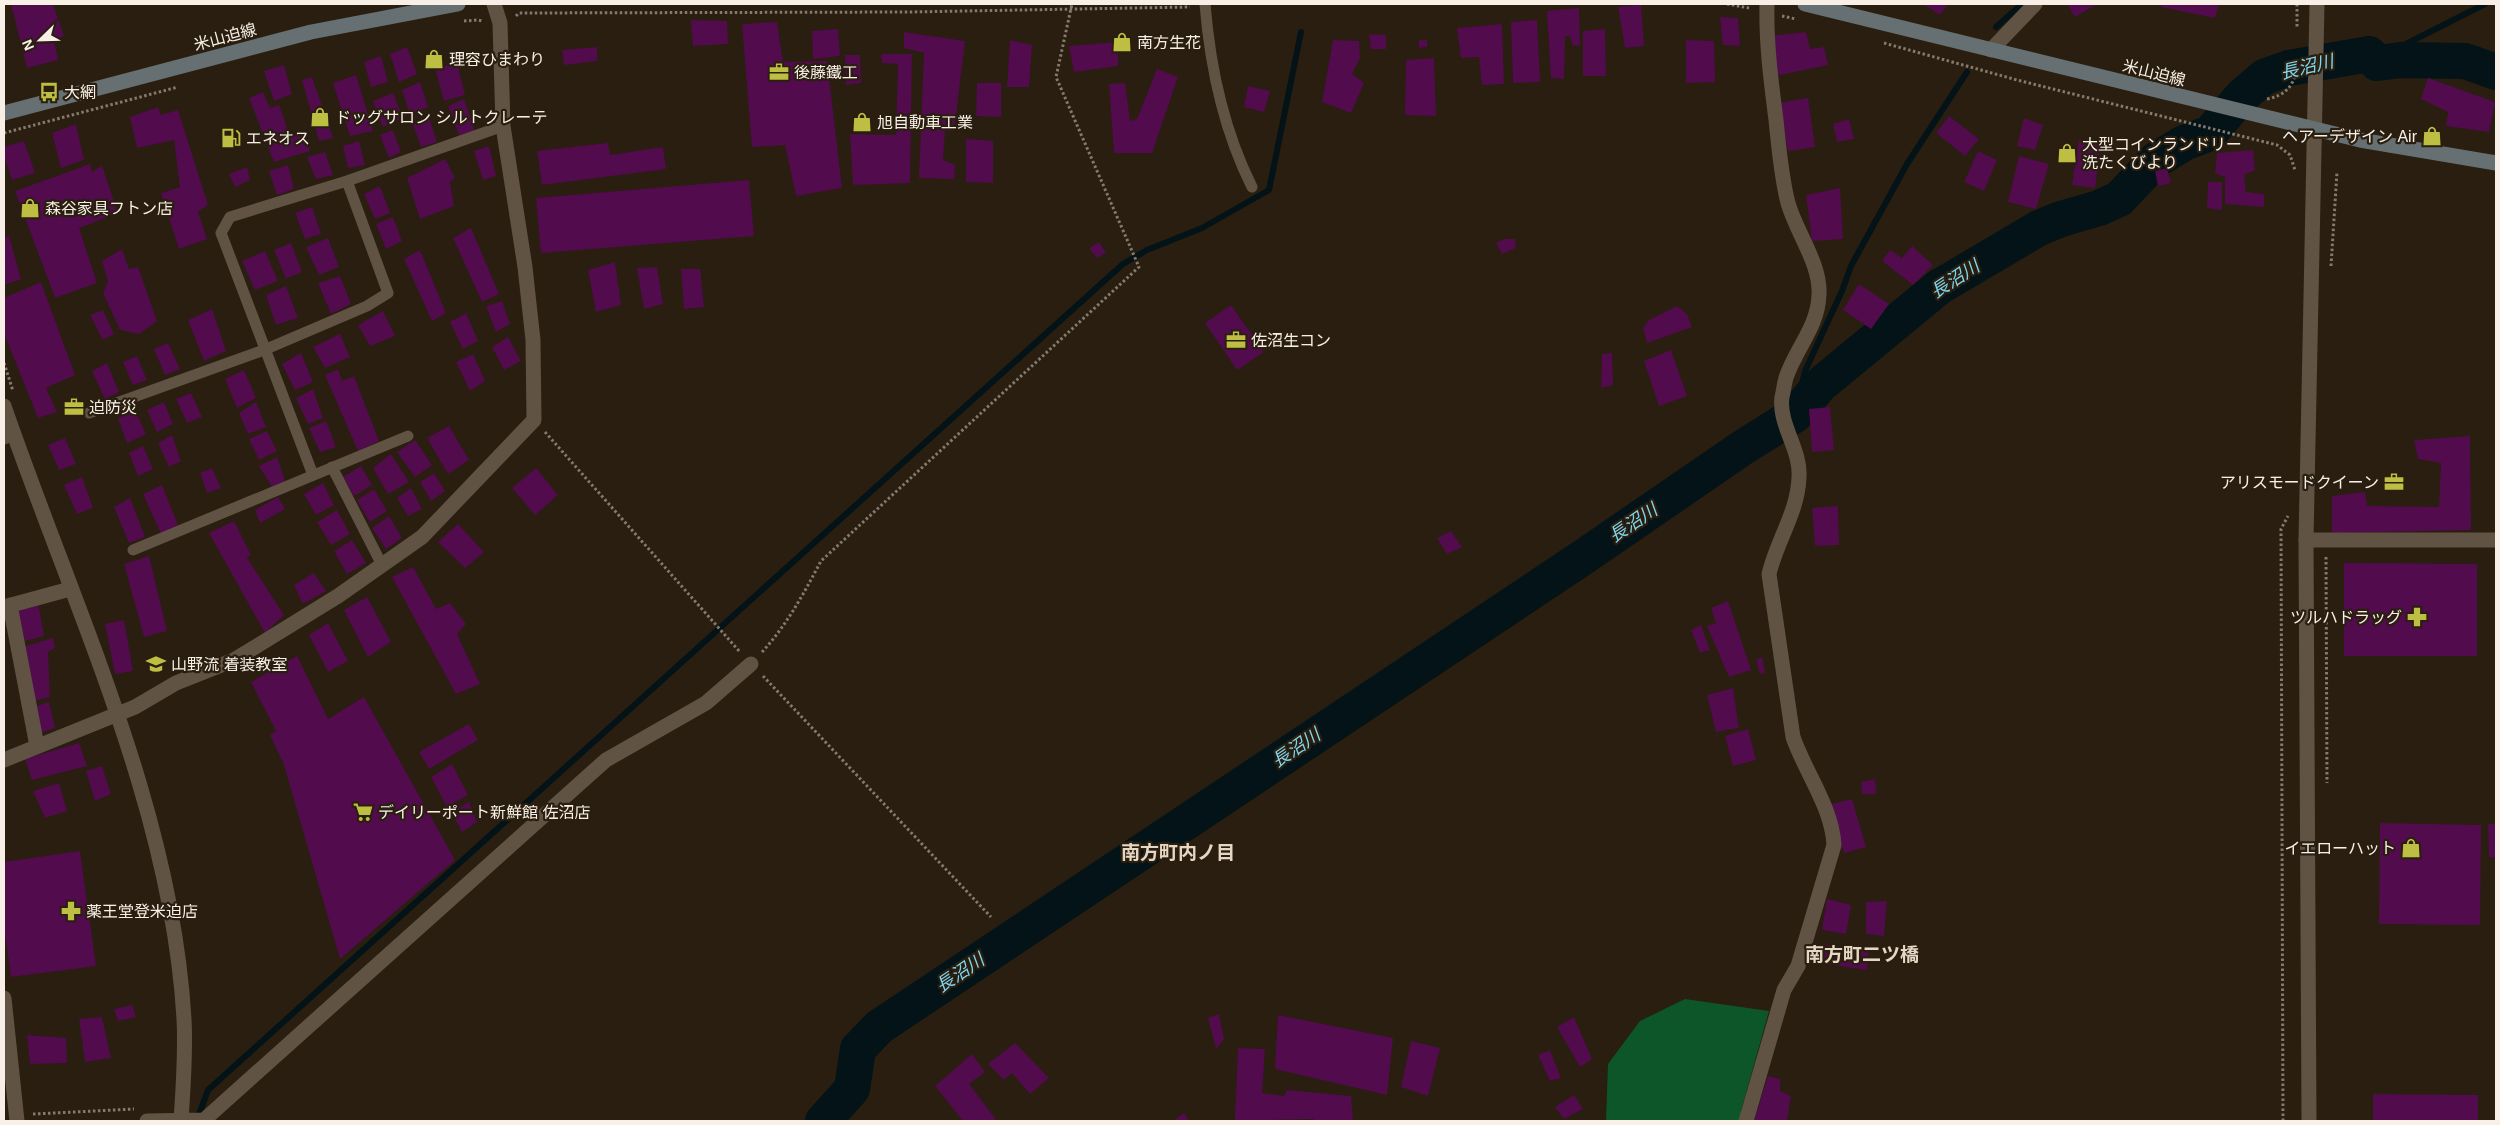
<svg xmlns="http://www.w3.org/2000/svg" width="2500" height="1125" font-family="Helvetica,'Noto Sans JP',sans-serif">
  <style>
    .green { fill: #0c562a }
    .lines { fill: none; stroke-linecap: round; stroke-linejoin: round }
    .stream { stroke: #031317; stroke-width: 6 }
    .river { stroke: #031317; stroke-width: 36 }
    .building { fill: #520b4c }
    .path { stroke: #847a6d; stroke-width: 3; stroke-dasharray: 2.5 2.5; stroke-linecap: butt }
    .service { stroke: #605343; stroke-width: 11 }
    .minor { stroke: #605343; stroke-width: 15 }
    .tertiary { stroke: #605343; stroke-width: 15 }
    .secondary { stroke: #667072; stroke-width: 15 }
    .labels { text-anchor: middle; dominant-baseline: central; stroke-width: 4.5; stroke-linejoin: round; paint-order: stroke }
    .street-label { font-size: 16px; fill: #f8f0e6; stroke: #291e0f }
    .poi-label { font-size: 16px; fill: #f8f0e6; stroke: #291e0f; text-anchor: start }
    .water-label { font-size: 18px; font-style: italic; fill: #7ed8f2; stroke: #291e0f }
    .quarter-label { font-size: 19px; font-weight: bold; fill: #e6d7c4; stroke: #291e0f }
  </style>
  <rect width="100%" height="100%" fill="#291e0f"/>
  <!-- green -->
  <path class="green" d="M1685,999L1769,1011L1741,1111L1745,1121H1606L1608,1064L1640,1021Z"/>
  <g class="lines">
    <!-- stream -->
    <path class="stream" d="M1996,27L2022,4
      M2369,54L2396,49L2485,4
      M1795,415L1805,371L1842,291L1851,266L1907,164L1967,72
      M197,1120L208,1090L1123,264L1147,250L1202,228L1269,190L1301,32"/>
    <!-- river -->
    <path class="river" d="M823,1121L852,1089L858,1049L879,1027L1579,560L1745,446L1795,415L1820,385L1939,287L2039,228L2061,219L2099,208L2119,199L2156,160L2184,143L2210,133L2242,96L2264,77L2289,68L2369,54L2377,63L2401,60L2465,61L2496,72"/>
  </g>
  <!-- building -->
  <path class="building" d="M11,4H53L64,36L54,40L58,60L27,68Z
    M1923,4H1948L1940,15Z
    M2067,4H2097L2075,17Z
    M2162,4H2219L2215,18L2161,7Z
    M1641,5L1644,46L1625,48L1618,7Z
    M1579,8L1580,45L1573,46L1570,36H1565L1564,79L1551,78L1547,11Z
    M1720,17L1738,18L1740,46L1723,45Z
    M691,20L727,21L728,44L693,46Z
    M1537,20L1540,82L1513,83L1511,22Z
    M777,22L783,62L827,61L842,188L796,196L785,145L752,147L742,24Z
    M1502,24L1504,84L1482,85L1479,57L1461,58L1457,28Z
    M838,29L840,56L813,59L812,31Z
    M1605,29L1606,76H1583V31Z
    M904,32L965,41L954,131H945L943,160L955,165L954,179L919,178L924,53L904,48Z
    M1806,32L1810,49L1824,47L1828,65L1776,76L1770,36Z
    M1369,34L1386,35V49H1371Z
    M1010,40L1032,45L1029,87H1007Z
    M1333,40L1359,41L1360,58L1352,74L1364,83L1351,113L1322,102Z
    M1419,40H1427V47L1419,48Z
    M1686,40L1714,41L1715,82L1686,83Z
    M1118,42V66L1074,72L1069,46Z
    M407,47L417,74L399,82L390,54Z
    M597,47V61L564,65L562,50Z
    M881,54H912L910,183L853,185L850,134L896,135L898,64L882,63Z
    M845,55H860L861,83L846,85Z
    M381,56L388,82L371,87L364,62Z
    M1434,58L1436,116L1405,115L1406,60Z
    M457,63L465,95L444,101L435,68Z
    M284,65L292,94L274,101L264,71Z
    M1157,69L1178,77L1152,153H1114L1109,84L1125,83L1130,121L1137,119Z
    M356,75L373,131L350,136L333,83Z
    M312,77L333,138L319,141L302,80Z
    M2428,78L2495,102L2489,132L2446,126L2448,112L2421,99Z
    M420,82L428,107L410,115L402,90Z
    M977,83H1001V117L976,116Z
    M1248,86L1270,91L1264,112L1244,107Z
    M263,92L270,108L279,105L290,136L303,133L310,151L274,162L249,98Z
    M393,93L403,118L383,127L373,101Z
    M1808,98L1815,147L1788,151L1779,103Z
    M464,99L475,132L459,135L448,106Z
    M158,107L161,115L178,110L208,205L198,212L207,239L179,249L161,193L180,187L174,140L137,148L130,117Z
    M428,115L437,142L421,147L412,122Z
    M1949,116L1979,139L1965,156L1936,133Z
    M2024,118L2043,125L2035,150L2017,146Z
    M1849,119L1854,139L1837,142L1833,124Z
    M76,124L84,160L61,168L52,133Z
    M393,130L401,152L389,158L380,135Z
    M966,139L993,141V183L966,182Z
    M2079,140L2101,141L2095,188L2072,185Z
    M24,141L35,173L12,180L4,156V147Z
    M359,141L365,165L348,168L343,146Z
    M608,143L610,155L663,147L666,169L542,185L537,151Z
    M489,146L496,176L483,180L474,151Z
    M2253,150L2255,170L2244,175L2246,192L2264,194V207L2225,204V177L2215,173L2217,153Z
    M1978,151L1997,160L1984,191L1964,182Z
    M325,152L333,175L316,179L307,157Z
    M2019,156L2049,164L2036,209L2008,202Z
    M445,159L455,178L450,182L454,206L420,219L407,178Z
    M90,164L92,172L102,166L118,213L79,228L97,283L55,298L15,191Z
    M288,165L294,189L277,195L269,171Z
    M247,167L250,180L235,187L229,174Z
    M2167,168L2171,183L2158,186L2155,171Z
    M749,180L754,236L541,253L536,198Z
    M2208,182H2222V210L2207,208Z
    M380,186L390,213L375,219L364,194Z
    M1840,188L1843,239L1812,241L1806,195Z
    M312,207L321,234L305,239L295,213Z
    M393,217L402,241L386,249L376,224Z
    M471,228L499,294L482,302L453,238Z
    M9,236L21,279L4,285V238Z
    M328,238L339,267L319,275L306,247Z
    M1504,239H1515L1516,248L1502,254L1496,243Z
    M1099,242L1106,253L1097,258L1089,248Z
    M291,243L302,272L286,279L274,250Z
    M1912,246L1933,265L1913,285L1882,261L1890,250L1902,258Z
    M122,249L129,269L138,267L157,321L139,334L120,330L103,293L108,282L102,261Z
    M420,250L446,313L432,321L404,259Z
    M265,251L278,281L255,290L242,261Z
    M615,262L621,305L596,312L588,270Z
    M657,267L663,304L644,309L637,268Z
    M681,269H700L704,307L684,309Z
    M340,276L351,304L331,314L318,283Z
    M41,282L75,375L46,388L57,412L38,418L4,333V298Z
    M1859,284L1889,304L1871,329L1843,310Z
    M286,286L298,318L276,325L266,295Z
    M502,301L510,324L496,332L486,306Z
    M1231,305L1264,352L1237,370L1205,323Z
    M1677,306L1687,314L1692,327L1647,343L1643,328L1649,320Z
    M212,309L226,351L204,361L188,320Z
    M103,310L114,334L103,340L90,315Z
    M383,311L395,336L370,346L358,325Z
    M466,313L478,341L463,349L450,322Z
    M340,334L350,357L325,368L313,347Z
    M508,337L521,361L504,370L492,347Z
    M168,343L180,369L165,375L154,349Z
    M1671,350L1687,396L1659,406L1644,361Z
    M301,353L313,382L295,390L282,364Z
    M1612,353L1613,385L1601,388L1602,354Z
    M473,354L485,381L470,391L456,362Z
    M137,356L147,380L133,385L123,362Z
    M107,363L119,392L105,399L92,371Z
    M338,369L342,381L354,376L379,441L358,451L325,375Z
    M244,370L256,398L237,408L225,379Z
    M313,389L323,418L308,424L296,398Z
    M191,393L202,417L187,423L176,399Z
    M164,402L173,424L157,432L147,410Z
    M256,402L266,427L248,434L239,413Z
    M1830,407L1834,450L1812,452L1809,409Z
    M135,410L146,434L127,443L118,418Z
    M326,421L336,447L320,452L309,428Z
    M449,426L469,460L448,474L427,438Z
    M267,431L277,451L259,460L249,439Z
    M172,435L181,461L169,467L158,443Z
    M2470,436L2471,530L2332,533V496L2365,492L2367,506L2439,507L2441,463L2418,459L2414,440Z
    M65,438L76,464L59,470L48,445Z
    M415,440L432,465L415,477L397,452Z
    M143,446L153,469L138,476L129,453Z
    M391,454L409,482L388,494L373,468Z
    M277,457L285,481L272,487L259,466Z
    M361,466L372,485L354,496L343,477Z
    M212,468L221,488L207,493L200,473Z
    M536,468L558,495L535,515L512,488Z
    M434,473L445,491L431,501L420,482Z
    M82,477L93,508L77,514L64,485Z
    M323,483L334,505L316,515L304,494Z
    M162,485L178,525L161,534L143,494Z
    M411,488L422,509L408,516L397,498Z
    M374,489L387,511L370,522L357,500Z
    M278,497L285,509L260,523L255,510Z
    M130,498L145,537L129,543L114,507Z
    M1838,506L1839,545L1815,546L1812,508Z
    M337,510L350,534L331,545L317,522Z
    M389,516L402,538L386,549L372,528Z
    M234,521L251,555L247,558L284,615L265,633L209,533Z
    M458,524L484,552L465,568L438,542Z
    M1451,531L1462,547L1447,554L1437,538Z
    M352,540L366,563L347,574L334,551Z
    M149,556L167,631L144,637L124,564Z
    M2344,563L2477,564V656H2344Z
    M413,567L436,609L450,603L466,624L457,634L480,684L456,694L392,577Z
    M314,573L326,591L303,604L294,585Z
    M367,597L391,642L368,657L344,610Z
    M1728,601L1751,670L1729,677L1707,626L1716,623L1711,608Z
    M38,603L44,636L25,641L17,609Z
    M124,620L133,671L115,674L105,624Z
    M328,623L348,661L328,672L309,635Z
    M1701,625L1710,650L1700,653L1691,630Z
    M53,638L55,648L48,652L50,697L34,701L22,647Z
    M297,656L328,719L364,697L455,860L340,959L284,765L270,735L276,731L251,682Z
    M1762,657L1765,673L1760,674L1756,660Z
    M1733,688L1739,728L1716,732L1707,695Z
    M49,702L55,728L40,733L33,707Z
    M469,724L478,740L429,769L419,752Z
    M1748,729L1756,760L1733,766L1725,736Z
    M79,743L87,766L32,780L25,759Z
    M452,764L468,795L447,807L431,777Z
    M102,766L111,794L95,801L86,771Z
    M1875,779L1876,794H1862L1861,782Z
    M59,783L67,811L45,818L33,791Z
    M1852,799L1866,847L1844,853L1828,805Z
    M469,802L477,822L462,832L451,812Z
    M2380,823L2481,825L2480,925L2379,924Z
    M2488,824H2496V858L2489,857Z
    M80,851L96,966L11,977L4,926V862Z
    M1827,899L1851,905L1846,934L1822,930Z
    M1887,901L1884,936L1866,934V902Z
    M1819,944L1869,949L1867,970L1819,963Z
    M132,1005L136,1017L118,1021L114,1009Z
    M1219,1014L1224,1039L1216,1049L1208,1018Z
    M1278,1015L1393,1038L1387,1095L1275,1069Z
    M102,1017L111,1058L85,1062L79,1019Z
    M1574,1017L1592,1059L1580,1067L1557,1027Z
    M27,1035L66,1038L67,1063L30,1064Z
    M1411,1041L1440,1048L1428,1096L1401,1087Z
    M1015,1043L1049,1078L1030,1094L1012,1073L1004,1080L988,1064Z
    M1238,1048L1265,1049L1262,1093L1284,1096L1287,1090L1351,1096L1353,1121H1314V1119L1235,1121Z
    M1550,1050L1561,1078L1550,1081L1538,1055Z
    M972,1054L985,1072L969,1084L997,1121H963L935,1086Z
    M1768,1076L1780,1079V1091L1791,1096L1787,1121H1754Z
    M2373,1094L2478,1095V1121H2373Z
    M1574,1095L1583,1109L1564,1119L1555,1107Z
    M1184,1113L1189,1121H1173Z"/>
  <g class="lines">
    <!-- path -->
    <path class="path" d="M1727,4L1749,8
      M2297,4V28
      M516,16L519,13L909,12L1190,7
      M1782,16L1796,19
      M464,21L478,20L483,21
      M1884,43L2017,80L2277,145L2290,155L2295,170
      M2267,99C2283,96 2293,88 2296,71
      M4,133L178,87
      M2331,266L2337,172
      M4,363L13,391
      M545,432L740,652
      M2326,557L2327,783
      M762,652C787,625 804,593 821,561L1139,267L1056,77L1072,4
      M763,676L991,917
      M33,1114L134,1109
      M2283,1121L2281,529L2288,516"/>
    <!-- service -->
    <path class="service" d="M1205,4C1210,66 1224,131 1252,187
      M89,413L264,350L367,306L388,293L347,181
      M332,467L382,565
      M313,475L221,233L230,217L347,181L503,126
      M133,550L408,436"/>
    <!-- minor -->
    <path class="minor" d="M1991,50L2035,4
      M4,437L13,434
      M2306,540H2496
      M10,605L37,746
      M4,607L70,589
      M4,760L135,707L176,683L234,660L338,596L422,537L534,420L533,340L525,267L503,126L500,23L494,4
      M4,998L17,1121
      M147,1121L204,1120L606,760L706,703L751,664
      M1746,1121L1784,990L1798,966L1834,845C1832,807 1805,772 1793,737L1769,574C1777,540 1798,512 1799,477C1801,449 1778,424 1782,397C1784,390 1784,382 1787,375C1797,347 1818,326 1819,295C1821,264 1796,232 1788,203C1781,176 1779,148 1776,120C1771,81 1766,43 1767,4"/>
    <!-- tertiary -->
    <path class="tertiary" d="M4,406C72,604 172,808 184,1019C186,1053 183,1088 181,1121
      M2309,1121L2306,540L2317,4"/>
    <!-- secondary -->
    <path class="secondary" d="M1805,4L2360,140L2496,163
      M4,113L311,32L458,4"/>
  </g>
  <!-- icons -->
  <defs>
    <symbol id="shop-bare" viewBox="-9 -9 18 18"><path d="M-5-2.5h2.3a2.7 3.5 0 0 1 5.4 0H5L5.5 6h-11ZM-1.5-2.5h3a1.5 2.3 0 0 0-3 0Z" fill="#bebe42" stroke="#291e0f" stroke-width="2.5" paint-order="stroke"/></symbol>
    <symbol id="office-bare" viewBox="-9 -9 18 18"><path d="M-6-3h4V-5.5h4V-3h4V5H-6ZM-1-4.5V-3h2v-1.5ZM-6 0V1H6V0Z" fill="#bebe42" stroke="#291e0f" stroke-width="2.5" paint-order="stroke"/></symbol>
    <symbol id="bus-bare" viewBox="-9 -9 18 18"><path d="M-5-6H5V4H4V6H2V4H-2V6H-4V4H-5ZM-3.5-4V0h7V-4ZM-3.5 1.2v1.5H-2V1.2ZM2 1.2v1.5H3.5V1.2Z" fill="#bebe42" stroke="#291e0f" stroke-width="2.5" paint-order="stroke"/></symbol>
    <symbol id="fuel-bare" viewBox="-9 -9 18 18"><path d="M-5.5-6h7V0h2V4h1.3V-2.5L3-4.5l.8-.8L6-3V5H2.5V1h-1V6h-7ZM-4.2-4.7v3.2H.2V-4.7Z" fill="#bebe42" stroke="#291e0f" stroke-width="2.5" paint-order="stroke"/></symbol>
    <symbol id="pharmacy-bare" viewBox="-9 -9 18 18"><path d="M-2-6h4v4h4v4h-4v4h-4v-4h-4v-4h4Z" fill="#bebe42" stroke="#291e0f" stroke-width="2.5" paint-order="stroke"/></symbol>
    <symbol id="school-bare" viewBox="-9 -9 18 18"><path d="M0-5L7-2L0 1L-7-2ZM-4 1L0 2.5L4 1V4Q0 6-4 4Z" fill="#bebe42" stroke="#291e0f" stroke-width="2.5" paint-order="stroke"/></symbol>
    <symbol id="supermarket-bare" viewBox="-9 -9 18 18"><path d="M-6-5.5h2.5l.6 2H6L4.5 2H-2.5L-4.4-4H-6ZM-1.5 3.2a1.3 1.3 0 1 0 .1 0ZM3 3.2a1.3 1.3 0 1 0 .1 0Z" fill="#bebe42" stroke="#291e0f" stroke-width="2.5" paint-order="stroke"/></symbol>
  </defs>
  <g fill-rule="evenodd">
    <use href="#shop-bare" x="1108" y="28" width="28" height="28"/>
    <use href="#shop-bare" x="420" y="45" width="28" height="28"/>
    <use href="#office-bare" x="765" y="58" width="28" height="28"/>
    <use href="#bus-bare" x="35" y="78" width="28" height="28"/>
    <use href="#shop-bare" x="306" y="103" width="28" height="28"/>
    <use href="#shop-bare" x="848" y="108" width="28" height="28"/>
    <use href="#shop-bare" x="2418" y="122" width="28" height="28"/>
    <use href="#fuel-bare" x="217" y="124" width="28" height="28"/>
    <use href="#shop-bare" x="2053" y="139" width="28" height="28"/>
    <use href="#shop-bare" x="16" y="194" width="28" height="28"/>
    <use href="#office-bare" x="1222" y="326" width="28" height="28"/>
    <use href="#office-bare" x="60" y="393" width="28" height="28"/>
    <use href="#office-bare" x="2380" y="468" width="28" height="28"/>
    <use href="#pharmacy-bare" x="2403" y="603" width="28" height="28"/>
    <use href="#school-bare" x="142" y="650" width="28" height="28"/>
    <use href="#supermarket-bare" x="349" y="798" width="28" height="28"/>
    <use href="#shop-bare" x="2397" y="834" width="28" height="28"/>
    <use href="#pharmacy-bare" x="57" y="897" width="28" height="28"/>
  </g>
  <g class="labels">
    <!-- street labels -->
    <g class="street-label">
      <text transform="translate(225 37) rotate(-15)">米山迫線</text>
      <text transform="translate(2154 73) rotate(14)">米山迫線</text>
    </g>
    <!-- poi labels -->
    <g class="poi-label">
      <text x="1137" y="42">南方生花</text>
      <text x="449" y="59">理容ひまわり</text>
      <text x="794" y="72">後藤鐵工</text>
      <text x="64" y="92">大網</text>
      <text x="335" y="117">ドッグサロン シルトクレーテ</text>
      <text x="877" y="122">旭自動車工業</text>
      <text x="2417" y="136" text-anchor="end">ヘアーデザイン Air</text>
      <text x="246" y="138">エネオス</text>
      <text x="2082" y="144">大型コインランドリー<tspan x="2082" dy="18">洗たくびより</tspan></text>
      <text x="45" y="208">森谷家具フトン店</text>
      <text x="1251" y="340">佐沼生コン</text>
      <text x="89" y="407">迫防災</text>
      <text x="2379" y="482" text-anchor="end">アリスモードクイーン</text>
      <text x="2402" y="617" text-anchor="end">ツルハドラッグ</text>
      <text x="171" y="664">山野流 着装教室</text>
      <text x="378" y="812">デイリーポート新鮮館 佐沼店</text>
      <text x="2396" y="848" text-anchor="end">イエローハット</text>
      <text x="86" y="911">薬王堂登米迫店</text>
    </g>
    <!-- water labels -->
    <g class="water-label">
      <text transform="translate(2307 67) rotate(-13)">長沼川</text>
      <text transform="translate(1955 279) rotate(-33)">長沼川</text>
      <text transform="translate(1633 523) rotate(-34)">長沼川</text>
      <text transform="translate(1296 748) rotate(-34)">長沼川</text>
      <text transform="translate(960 973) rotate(-34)">長沼川</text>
    </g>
    <!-- quarter labels -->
    <g class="quarter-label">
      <text x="1178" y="852">南方町内ノ目</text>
      <text x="1862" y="954">南方町二ツ橋</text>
    </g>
  </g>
  <!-- border -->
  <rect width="2500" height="1125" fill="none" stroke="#f8f0e6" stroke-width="10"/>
  <!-- north arrow -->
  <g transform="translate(40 40) rotate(247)" stroke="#291e0f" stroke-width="4" paint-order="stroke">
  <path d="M0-4L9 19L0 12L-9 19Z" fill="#f8f0e6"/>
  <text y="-8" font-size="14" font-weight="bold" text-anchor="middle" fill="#f8f0e6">N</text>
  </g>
</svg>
